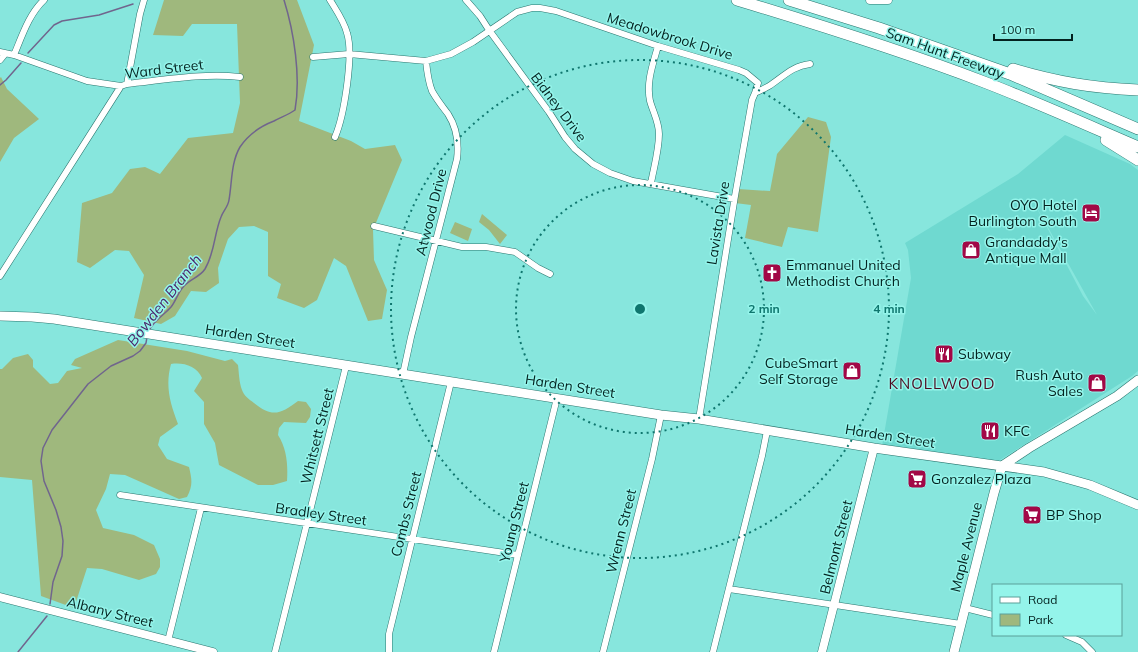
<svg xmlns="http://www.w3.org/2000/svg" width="1138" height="652" font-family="Mulish,sans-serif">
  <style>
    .built { fill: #6fd9d0; fill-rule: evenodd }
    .green { fill: #9fb87d }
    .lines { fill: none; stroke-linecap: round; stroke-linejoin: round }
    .stream { stroke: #70658d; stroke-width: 1.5 }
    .minor-casing { stroke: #2a766f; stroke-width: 7 }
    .tertiary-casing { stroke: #2a766f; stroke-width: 9 }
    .secondary-casing { stroke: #2a766f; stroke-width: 10 }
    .motorway-casing { stroke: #2a766f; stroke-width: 12 }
    .minor { stroke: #fff; stroke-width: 6 }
    .tertiary { stroke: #fff; stroke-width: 8 }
    .secondary { stroke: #fff; stroke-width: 9 }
    .motorway { stroke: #fff; stroke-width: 11 }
    .ring { fill: none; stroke: #0f766e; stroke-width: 2; stroke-dasharray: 2 4 }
    .labels { text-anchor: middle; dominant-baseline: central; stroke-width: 3; stroke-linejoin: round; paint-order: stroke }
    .street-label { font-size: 14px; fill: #03221f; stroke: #94f4ea }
    .poi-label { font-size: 14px; fill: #03221f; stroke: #94f4ea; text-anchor: start }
    .water-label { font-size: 15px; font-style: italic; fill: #4b246a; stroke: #94f4ea }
    .neighbourhood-label { font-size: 15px; letter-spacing: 1px; fill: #500c22; stroke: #94f4ea }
    .centre { fill: #0f766e; stroke: #94f4ea; stroke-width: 2 }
    .ring-label { font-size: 12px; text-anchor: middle; font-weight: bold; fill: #0f766e; stroke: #94f4ea; stroke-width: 3; stroke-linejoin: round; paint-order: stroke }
  </style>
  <rect width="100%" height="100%" fill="#87e6dd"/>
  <!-- built -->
  <path class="built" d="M1065,135L1130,164L1138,170V371L1132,376L995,463L882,446L911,278L908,250L905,243L1018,174ZM1031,197L1097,315L1083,296Z"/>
  <!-- green -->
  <path class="green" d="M164,0H297L314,45L299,121L351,141L365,149L395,145L402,160L373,230L374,260L387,290L382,319L368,321L346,266L334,258L317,300L304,308L277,298L281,284L268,276V232L254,226L239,227L228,239L218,268L219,283L206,292L191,291L175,316L161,324L134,318L144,275L129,251L115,250L90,268L77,262L82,203L112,193L130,169L145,167L160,174L188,138L233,133L240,103L237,24H192L183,36L153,35Z
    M1,77L7,89L39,119L14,138L0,162V78Z
    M808,117L826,122L831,137L818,232L788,227L782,247L745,238L751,205L735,203L738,189L770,191L777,154Z
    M482,214L507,235L500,244L489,230L479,222Z
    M455,222L472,229L468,241L450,233Z
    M118,340L187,351L225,361L232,359L238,365C239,373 239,382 242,390C244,396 249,399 254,403C272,418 281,414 298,401L306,402L311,409L310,417L306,423L284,422L279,428L278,435C287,449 288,465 287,481L273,485H258L219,465L215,443L204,424V402L194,391L202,378C197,366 183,362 171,364C165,386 170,403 178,424L160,437L158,445L167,459L189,467C192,480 193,485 187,497L179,499L125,475L110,474L106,489L96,510L103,528L134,535L154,545L160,559V567L156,574L139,580L102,569L87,568L74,608L41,596L32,480L0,477V369H2L13,358L28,354L33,360V367L50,384L58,383L67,371L82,368L71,365L75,359Z"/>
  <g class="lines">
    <!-- stream -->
    <path class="stream" d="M28,53L54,25L62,21L99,15L133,4
      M0,85L6,80L21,63
      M149,331C153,321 164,315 171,307C176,301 178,292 184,286C190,279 200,277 205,269C215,252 214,234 221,217C223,211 228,207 229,200C232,183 231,162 240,147C248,135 261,126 274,121C281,117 288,115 295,110C301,77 294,32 284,0
      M50,604L53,582L62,556L63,541L61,527L56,510L44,481L41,461L43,448L52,430L88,384L111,366L133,356L140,351L146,343L147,337
      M18,652L47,616"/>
    <defs>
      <path id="minor" d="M330,0C336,10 344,21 347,33C354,55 344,116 335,137
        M466,0L480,16L489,30L549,112L565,137L575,149L593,164L610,173L633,181L734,199
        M0,52L14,55L87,81L121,86L127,84C164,80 203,73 240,77
        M14,55C22,36 29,14 44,0
        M313,57L349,54L426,61L451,54L473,42L517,12L532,8H540L556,11L658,46L739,70L746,73L758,83L755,93
        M0,60L5,54
        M127,84L140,14L144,0
        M651,183C654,167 659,150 659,134C659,122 653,112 650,101C646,82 653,64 658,46
        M374,226L462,247H486L515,252L538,268L550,274
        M0,276L121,86
        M403,374L411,337L457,159C459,143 457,128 448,114C442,106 437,100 432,91C428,81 427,71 426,61
        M699,419L735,196L752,100L755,93C759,91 764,89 769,86C783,77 792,66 810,64
        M120,495L518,555
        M729,589L961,624
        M965,608L993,615
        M1066,635L1082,642L1092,652
        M168,641L201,508
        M275,652L346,366
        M389,652V634L451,382
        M494,652L557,398
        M603,652L652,459L661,415
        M713,652L762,456L767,431"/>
      <path id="tertiary" d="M870,0H888
        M0,597L213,652
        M822,652L874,448"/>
      <path id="secondary" d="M0,316L32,317L54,319L661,415L699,419L874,448L1044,472L1090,485L1138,505
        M954,652L994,493L1002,466L1029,448L1117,396L1138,380"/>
      <path id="motorway" d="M737,0C820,25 903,51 984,82C1036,102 1087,125 1138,147
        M789,0L879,28L1010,74L1138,129
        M1013,69C1057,82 1092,88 1138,90
        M1106,140L1138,160"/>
    </defs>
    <!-- minor casing -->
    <use href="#minor" class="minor-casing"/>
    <!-- tertiary casing -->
    <use href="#tertiary" class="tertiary-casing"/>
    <!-- secondary casing -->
    <use href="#secondary" class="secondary-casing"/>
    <!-- motorway casing -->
    <use href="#motorway" class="motorway-casing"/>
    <!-- minor -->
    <use href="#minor" class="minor"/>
    <!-- tertiary -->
    <use href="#tertiary" class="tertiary"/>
    <!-- secondary -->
    <use href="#secondary" class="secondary"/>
    <!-- motorway -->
    <use href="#motorway" class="motorway"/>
  </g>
  <!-- distance rings -->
  <g class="ring">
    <circle cx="640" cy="309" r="124"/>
    <circle cx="640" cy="309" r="249"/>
  </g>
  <!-- icons -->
  <defs>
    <symbol id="hotel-square" viewBox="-11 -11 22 22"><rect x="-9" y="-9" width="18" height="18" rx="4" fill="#a20846" stroke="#94f4ea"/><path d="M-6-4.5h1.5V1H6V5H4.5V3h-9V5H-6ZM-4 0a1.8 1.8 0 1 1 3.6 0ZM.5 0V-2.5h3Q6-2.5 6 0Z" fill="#fff"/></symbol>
    <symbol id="shop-square" viewBox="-11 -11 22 22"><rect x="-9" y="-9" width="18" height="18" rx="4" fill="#a20846" stroke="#94f4ea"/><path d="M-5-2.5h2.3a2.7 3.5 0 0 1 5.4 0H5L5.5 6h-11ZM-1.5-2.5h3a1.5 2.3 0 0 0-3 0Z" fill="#fff"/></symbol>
    <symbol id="church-square" viewBox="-11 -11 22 22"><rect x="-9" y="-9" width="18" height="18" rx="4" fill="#a20846" stroke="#94f4ea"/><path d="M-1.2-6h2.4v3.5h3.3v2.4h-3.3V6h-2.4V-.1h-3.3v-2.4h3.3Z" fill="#fff"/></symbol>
    <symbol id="restaurant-square" viewBox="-11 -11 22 22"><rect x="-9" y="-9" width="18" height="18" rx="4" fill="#a20846" stroke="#94f4ea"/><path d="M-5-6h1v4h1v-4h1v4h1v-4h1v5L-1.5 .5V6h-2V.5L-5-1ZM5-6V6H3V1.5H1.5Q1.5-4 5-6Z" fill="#fff"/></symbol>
    <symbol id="supermarket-square" viewBox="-11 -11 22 22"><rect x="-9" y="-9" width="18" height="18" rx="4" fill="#a20846" stroke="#94f4ea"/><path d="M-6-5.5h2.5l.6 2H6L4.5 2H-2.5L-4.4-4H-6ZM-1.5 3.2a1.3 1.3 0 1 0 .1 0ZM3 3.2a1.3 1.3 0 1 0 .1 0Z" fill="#fff"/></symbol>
  </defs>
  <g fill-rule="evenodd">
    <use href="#hotel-square" x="1080" y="202" width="22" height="22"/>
    <use href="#shop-square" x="960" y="239" width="22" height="22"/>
    <use href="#church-square" x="761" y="262" width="22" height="22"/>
    <use href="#restaurant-square" x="933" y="343" width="22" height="22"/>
    <use href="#shop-square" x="841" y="360" width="22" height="22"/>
    <use href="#shop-square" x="1086" y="372" width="22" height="22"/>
    <use href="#restaurant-square" x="979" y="420" width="22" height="22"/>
    <use href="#supermarket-square" x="906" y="468" width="22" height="22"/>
    <use href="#supermarket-square" x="1021" y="504" width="22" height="22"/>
  </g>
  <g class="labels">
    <!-- street labels -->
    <g class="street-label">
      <text transform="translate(670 36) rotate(17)">Meadowbrook Drive</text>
      <text transform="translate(945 53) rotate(20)">Sam Hunt Freeway</text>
      <text transform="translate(164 69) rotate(-7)">Ward Street</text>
      <text transform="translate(559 107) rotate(53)">Bidney Drive</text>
      <text transform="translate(431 212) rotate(-76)">Atwood Drive</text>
      <text transform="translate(718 223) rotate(-81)">Lavista Drive</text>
      <text transform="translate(250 336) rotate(9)">Harden Street</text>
      <text transform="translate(570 386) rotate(9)">Harden Street</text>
      <text transform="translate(317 436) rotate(-76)">Whitsett Street</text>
      <text transform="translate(890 436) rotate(9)">Harden Street</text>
      <text transform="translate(321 514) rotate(8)">Bradley Street</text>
      <text transform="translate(406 514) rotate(-76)">Combs Street</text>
      <text transform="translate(514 522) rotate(-76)">Young Street</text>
      <text transform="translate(621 531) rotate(-76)">Wrenn Street</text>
      <text transform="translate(836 547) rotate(-76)">Belmont Street</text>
      <text transform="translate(966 547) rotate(-76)">Maple Avenue</text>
      <text transform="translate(110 612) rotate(14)">Albany Street</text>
    </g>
    <!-- poi labels -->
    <g class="poi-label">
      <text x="1077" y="205" text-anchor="end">OYO Hotel<tspan x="1077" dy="16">Burlington South</tspan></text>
      <text x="985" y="242">Grandaddy's<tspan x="985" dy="16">Antique Mall</tspan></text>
      <text x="786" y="265">Emmanuel United<tspan x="786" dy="16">Methodist Church</tspan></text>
      <text x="958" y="354">Subway</text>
      <text x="838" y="363" text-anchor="end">CubeSmart<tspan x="838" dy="16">Self Storage</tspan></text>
      <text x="1083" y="375" text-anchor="end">Rush Auto<tspan x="1083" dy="16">Sales</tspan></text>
      <text x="1004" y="431">KFC</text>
      <text x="931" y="479">Gonzalez Plaza</text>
      <text x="1046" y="515">BP Shop</text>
    </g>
    <!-- water labels -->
    <g class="water-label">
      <text transform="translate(164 300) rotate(-52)">Bowden Branch</text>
    </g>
    <!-- neighbourhood labels -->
    <g class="neighbourhood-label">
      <text x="942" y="383">KNOLLWOOD</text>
    </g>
  </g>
  <circle cx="640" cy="309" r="6" class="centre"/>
  <g class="ring-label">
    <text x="764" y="313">2 min</text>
    <text x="889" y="313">4 min</text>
  </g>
  <!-- legend -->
  <rect x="992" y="584" width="130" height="52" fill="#94f4ea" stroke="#5aa099"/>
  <rect x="1000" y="597" width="20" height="6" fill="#ffffff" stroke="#5aa099"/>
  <text x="1028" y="604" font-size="12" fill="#03221f">Road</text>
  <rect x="1000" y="614" width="20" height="12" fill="#9fb87d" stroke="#5aa099"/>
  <text x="1028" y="624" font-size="12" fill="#03221f">Park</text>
  <!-- scale -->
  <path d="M994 34v6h78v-6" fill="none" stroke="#03221f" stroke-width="2"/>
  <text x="1000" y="34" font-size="12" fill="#03221f" stroke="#94f4ea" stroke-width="3" paint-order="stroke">100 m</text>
</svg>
